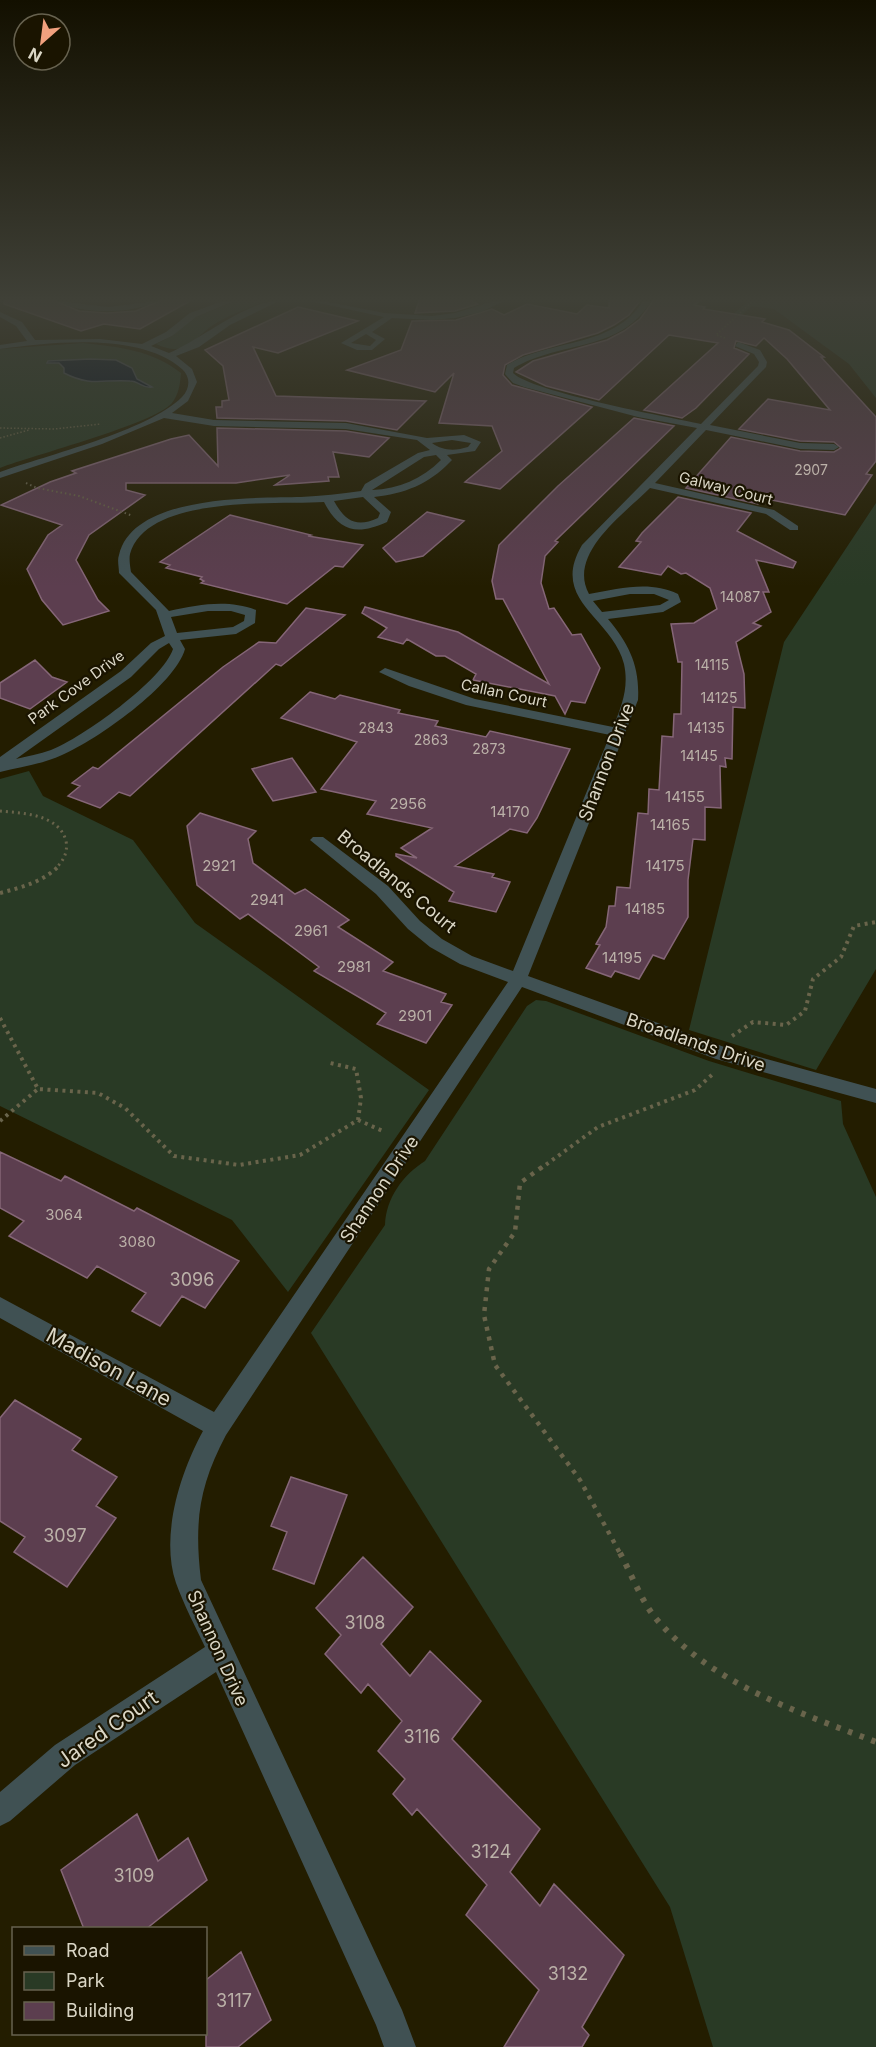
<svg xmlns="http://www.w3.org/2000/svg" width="876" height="2047" font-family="Inter,sans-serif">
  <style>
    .green { fill: #293a25 }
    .water { fill: #010f24; stroke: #424b55; stroke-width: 1.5 }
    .building { fill: #5c3e4f; stroke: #856677; stroke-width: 1.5 }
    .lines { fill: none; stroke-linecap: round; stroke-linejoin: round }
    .path-far5 { stroke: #69644b; stroke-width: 1.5; stroke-dasharray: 1.5 2; stroke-linecap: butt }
    .path-far4 { stroke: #69644b; stroke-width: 2; stroke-dasharray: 1.5 3; stroke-linecap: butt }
    .path-far3 { stroke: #69644b; stroke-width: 3; stroke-dasharray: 2 4; stroke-linecap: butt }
    .path-far2 { stroke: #69644b; stroke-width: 4; stroke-dasharray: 3 4.5; stroke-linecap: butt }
    .path-far1 { stroke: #69644b; stroke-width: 4.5; stroke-dasharray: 4 6; stroke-linecap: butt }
    .path { stroke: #69644b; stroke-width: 6; stroke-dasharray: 4.5 8; stroke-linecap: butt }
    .minor { fill: #405153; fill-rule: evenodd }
    .labels { text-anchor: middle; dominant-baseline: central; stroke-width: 4.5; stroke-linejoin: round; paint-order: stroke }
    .far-number-label { font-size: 14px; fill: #bbb1a8 }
    .far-street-label { font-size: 15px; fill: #dbd7c6; stroke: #1a1400 }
    .number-label { font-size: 15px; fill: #bbb1a8 }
    .street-label { font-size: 18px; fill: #dbd7c6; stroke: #1a1400 }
    .near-number-label { font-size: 18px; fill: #bbb1a8 }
    .near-street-label { font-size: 21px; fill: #dbd7c6; stroke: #1a1400 }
  </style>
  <rect width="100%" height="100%" fill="#231d00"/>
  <!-- green -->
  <path class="green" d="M236,301H264C248,309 228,315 213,325C193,339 186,358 156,344L172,336L186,321Z
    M748,301H876V398L849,364L774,309L752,306L722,332L714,331Z
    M83,343C119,347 152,350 181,373C180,384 179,394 172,403C154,424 33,455 0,468V349Z
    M876,503V969L816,1070L689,1030L784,642Z
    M29,771L43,796L133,840L195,923L429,1090L288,1292L232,1220L0,1106V779Z
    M536,1000L546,1001L709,1061L841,1101L843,1124L876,1197V2047H713L670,1907L311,1333L385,1225C386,1198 403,1175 425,1161L527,1006Z"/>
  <!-- water -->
  <path class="water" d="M90,359L116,360L132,368L137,379L152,387C143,389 139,381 130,381C103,379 91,387 64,373V368L59,363H47L48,361Z"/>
  <!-- building -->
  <path class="building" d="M4,301H56L79,311L107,313L136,311L159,301H190L140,329L104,324L81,331L4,304Z
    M419,301H472L478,304L455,311L415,313Z
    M609,301H640L629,315L614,325L598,333L523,355L505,365L503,375L512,385L592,407L500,489L465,482L502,451L492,426L439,423L454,373L435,392L347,370L401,350L412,321L456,320L492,309L504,315L527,304L577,314L587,305L609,308Z
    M653,301H700L694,305L705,307L703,309L765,319L762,322L789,330L824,357H821L876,417V461L866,474L872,475L845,515L762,498L758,504L686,488L731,437L800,451L834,452L841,448L834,442L800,441L739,429L768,399L830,410L787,359L764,338L756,346L736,341L734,348L749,354L696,408L682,418L644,410L718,343L669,335L599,400L546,386L516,372L533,361L607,340L624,331L640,319Z
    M298,307L358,321L278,353L253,347L276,396L426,401L397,430L346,421L217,418L216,407H222V401L229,400L223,366L205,350Z
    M634,418L674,426L555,541L558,542L545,556L541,583L549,609L554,608L572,635L581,634L600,668L585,703L571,701L565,714L555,696L473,680L476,674L445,656H436L407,639L403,644L378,637L387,628L362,613L365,607L458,632L549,684L503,599H496L492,581L499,545L558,486Z
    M217,428L346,431L389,438L369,457L333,452L339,477H328L329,481L275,485L290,475L236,483H126V490L145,495L89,535L76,560L98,600L109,611L63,625L42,600L27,569L48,535L62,525L1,505L50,482L76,473L72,471L171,439L189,435L218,466Z
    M678,497L751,513L737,531L796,562L793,568L756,560L769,592H763L771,612L753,623L761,626L736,642L744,674L745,708L733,707L732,759L725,758L726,767L720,766L721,808L705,807V840L693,839L688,880V917L664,959L653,955L639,979L615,971L611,977L586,968L600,945L596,944L606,927L609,906H615L617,887L630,888L638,813L648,814L649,789L659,790L662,736L673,737L674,714H681L682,662H678L671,624L694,623L717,609L710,588L686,573L681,574L668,566L661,575L619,567L641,542L636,541L642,533Z
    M427,512L464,521L423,556L396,562L383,548Z
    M230,515L311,535L308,536L363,545L343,567L335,566L287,604L201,583L204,581L200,579L202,577L166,568L170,565L160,562Z
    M306,608L345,615L281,666L276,664L130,796L119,792L100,808L68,796L80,786L72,783L93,767L98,769L223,667L259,642L276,643Z
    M35,660L52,677L67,682L30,709L0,698V683Z
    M310,692L335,699L340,695L400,710L398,713L438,721L435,726L486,737L490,731L570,749L537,818L527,833L510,829L455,866L494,874L492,877L510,882L496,912L449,901L454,892L396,856V854L417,858L401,848L432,828L367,814L376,801L321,789L357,742L281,718Z
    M292,758L316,792L273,801L252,769Z
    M200,813L256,831L248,839L253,863L295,894L305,889L349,920L338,927L393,962L383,971L446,994L441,1002L452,1005L426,1043L377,1024L386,1013L314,971L319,967L248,914L240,919L197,885L187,826Z
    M0,1152L61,1181L65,1176L134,1211L137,1208L239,1261L205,1308L182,1296L160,1326L132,1311L146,1293L97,1266L87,1278L9,1236L24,1221L0,1208Z
    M15,1400L81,1439L72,1450L117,1477L96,1506L116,1518L67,1587L14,1552L25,1537L0,1521V1418Z
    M291,1477L347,1495L314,1584L273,1569L287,1532L271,1526Z
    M363,1557L413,1607L381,1644L410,1676L430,1651L481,1701L452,1739L540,1829L510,1872L540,1906L554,1884L624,1955L582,2027L589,2035L582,2047H504L539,1990L466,1915L487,1885L417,1809L412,1815L393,1794L405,1779L378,1751L402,1721L368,1684L361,1693L325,1654L341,1635L316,1608Z
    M137,1814L158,1861L188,1838L207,1880L146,1929H84L61,1870Z
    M241,1952L271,2020L238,2047H206V1980Z"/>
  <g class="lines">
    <!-- path-far5 -->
    <path class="path-far5" d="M725,338L716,335L753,301
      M0,428L54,429L101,424
      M0,438L29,430"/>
    <!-- path-far4 -->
    <path class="path-far4" d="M26,483L37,488L79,496L133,516"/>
    <!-- path-far3 -->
    <path class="path-far3" d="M0,811C22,813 59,814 66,841C68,851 64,860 57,867"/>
    <!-- path-far2 -->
    <path class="path-far2" d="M0,893C23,887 42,882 59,866
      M0,1018L38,1089L98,1093L125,1108L174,1156L239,1165L300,1155L358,1120L361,1098L356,1069L330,1063
      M732,1036L753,1022L786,1025L805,1011L813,979L841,957L854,926L876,922
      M358,1120L385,1132
      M0,1121L38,1089
      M540,1169L598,1127L695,1090L715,1072"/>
    <!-- path-far1 -->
    <path class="path-far1" d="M542,1167L520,1183L515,1232L489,1269L484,1315L495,1365L580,1480L621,1555"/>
    <!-- path -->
    <path class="path" d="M620,1553C632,1575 642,1603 658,1621C715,1686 799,1712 876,1742"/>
    <!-- minor -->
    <path class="minor" d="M58,301L108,307L157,301C135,314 80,315 58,301Z
      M223,301H234L196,317L172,336L151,346L169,353C200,340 248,300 279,301L230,325L199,347L176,356L192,369L197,382L188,401L172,413L214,420L346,423L427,438L464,435L481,442L475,451L447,455L452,460L450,462C429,484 404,494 374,497L391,512L387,522C356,536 339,531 324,502C278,505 147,494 130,554C129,559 130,566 131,572L169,611C199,605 226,599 256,610L255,623L236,634L180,640L185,649C175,685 97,740 62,755C43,764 20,767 0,772V757L121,671L151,643L165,636L156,610L119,573C119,567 117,560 119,555C133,494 256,498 301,497C321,496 341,494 361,491L365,484L418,453L430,450L417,440L346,429L214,426L164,418L102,444L0,478V472C47,455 148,431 182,397C190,389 191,377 182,369C140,332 52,342 0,349V345L27,341L16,326L0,317V312L22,322L35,340L100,339L142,344L166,332L190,313ZM452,440L471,443L468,447C455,451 443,451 432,443ZM436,455L441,460C422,479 399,489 372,490L424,457ZM363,497L380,513L378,518C356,528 345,521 334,501ZM208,611H231L245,615L244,621L233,627L177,633L171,617ZM169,643L173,649C163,680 82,738 51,750C40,754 27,756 16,759L131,677L159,649Z
      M310,301H323L384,313L432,316L455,313L494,301H504L481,312L455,318L432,320L392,318L372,332L385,339L372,350H357L341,343L384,317ZM366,334L376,340L370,346L351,343Z
      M643,301H651C620,353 561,340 514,368L513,373C532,392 668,417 701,424L758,366L759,362L754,354L735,346L738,342L760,350L767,362L766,367L710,425L800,443L834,444L839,447L834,450L800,449L706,430L655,483L774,510L798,526V530H790L766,514L650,488C624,514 567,554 589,594C619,589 649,580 678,594L681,602L663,612L608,619C629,644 640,666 638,700L528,976L727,1048L876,1089V1103L716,1059L522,987L226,1435C199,1486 194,1522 201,1580L402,2010L416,2047H384L376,2025L216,1672L75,1765L10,1821L0,1826V1792L55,1745L205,1647C195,1626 184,1605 176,1583C160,1536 180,1473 203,1431L0,1318V1297L214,1412L508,982L460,964L430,947L408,929L376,894L310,840L313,837H323L388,886L420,921L442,939L472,956L513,971L610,735L466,705L409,686L379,672L385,668L475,699L613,727C622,706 629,687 624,664C612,617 549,601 582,545L697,428L638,417L524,387L513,383L505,374L507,365C550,339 614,348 643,301ZM630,594H654L669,600L660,605L602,612L593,601Z"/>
  </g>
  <!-- sky -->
  <linearGradient id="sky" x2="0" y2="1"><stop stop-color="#131000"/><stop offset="0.51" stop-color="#3f4037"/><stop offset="1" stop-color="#3f4037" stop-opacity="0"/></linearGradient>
  <rect width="876" height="587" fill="url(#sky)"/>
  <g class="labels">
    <!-- far-number labels -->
    <g class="far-number-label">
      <text x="811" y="469">2907</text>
      <text x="740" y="596">14087</text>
      <text x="712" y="664">14115</text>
      <text x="719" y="697">14125</text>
      <text x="376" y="727">2843</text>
      <text x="706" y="727">14135</text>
      <text x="431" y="739">2863</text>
      <text x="489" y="748">2873</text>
      <text x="699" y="755">14145</text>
    </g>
    <!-- far-street labels -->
    <g class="far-street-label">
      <text transform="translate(726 488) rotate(14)">Galway Court</text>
      <text transform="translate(76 687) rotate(-36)">Park Cove Drive</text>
      <text transform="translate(504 693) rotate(12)">Callan Court</text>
    </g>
    <!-- number labels -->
    <g class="number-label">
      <text x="685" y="796">14155</text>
      <text x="408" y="803">2956</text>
      <text x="510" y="811">14170</text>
      <text x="670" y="824">14165</text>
      <text x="219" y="865">2921</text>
      <text x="665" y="865">14175</text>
      <text x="267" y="899">2941</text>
      <text x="645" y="908">14185</text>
      <text x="311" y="930">2961</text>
      <text x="622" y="957">14195</text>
      <text x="354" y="966">2981</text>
      <text x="415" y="1015">2901</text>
      <text x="64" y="1214">3064</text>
      <text x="137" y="1241">3080</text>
    </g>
    <!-- street labels -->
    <g class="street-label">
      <text transform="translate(606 762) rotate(-69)">Shannon Drive</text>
      <text transform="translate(397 881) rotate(40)">Broadlands Court</text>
      <text transform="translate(696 1042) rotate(19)">Broadlands Drive</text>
      <text transform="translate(379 1189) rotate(-56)">Shannon Drive</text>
      <text transform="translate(218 1648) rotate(66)">Shannon Drive</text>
    </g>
    <!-- near-number labels -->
    <g class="near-number-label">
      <text x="192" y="1279">3096</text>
      <text x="65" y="1535">3097</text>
      <text x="365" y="1622">3108</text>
      <text x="422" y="1736">3116</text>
      <text x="491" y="1851">3124</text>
      <text x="134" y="1875">3109</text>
      <text x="568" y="1973">3132</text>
      <text x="234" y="2000">3117</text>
    </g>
    <!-- near-street labels -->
    <g class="near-street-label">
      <text transform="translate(109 1367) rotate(29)">Madison Lane</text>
      <text transform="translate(107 1729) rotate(-35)">Jared Court</text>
    </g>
  </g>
  <!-- legend -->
  <rect x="12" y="1927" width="195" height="108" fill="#1a1400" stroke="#67624f" stroke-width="1.5"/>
  <rect x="24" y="1946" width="30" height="9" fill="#405153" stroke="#67624f" stroke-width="1.5"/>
  <text x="66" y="1957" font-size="18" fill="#dbd7c6">Road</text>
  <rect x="24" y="1972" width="30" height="18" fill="#293a25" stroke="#67624f" stroke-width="1.5"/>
  <text x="66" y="1987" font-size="18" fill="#dbd7c6">Park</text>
  <rect x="24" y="2002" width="30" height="18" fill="#5c3e4f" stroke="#67624f" stroke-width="1.5"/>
  <text x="66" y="2017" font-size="18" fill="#dbd7c6">Building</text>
  <!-- north arrow -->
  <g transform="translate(42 42) rotate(208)"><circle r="28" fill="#1a1400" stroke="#67624f" stroke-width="1.5"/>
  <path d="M0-4.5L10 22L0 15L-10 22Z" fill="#f2a17e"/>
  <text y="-9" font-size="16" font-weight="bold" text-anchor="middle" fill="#dbd7c6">N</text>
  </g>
</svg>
